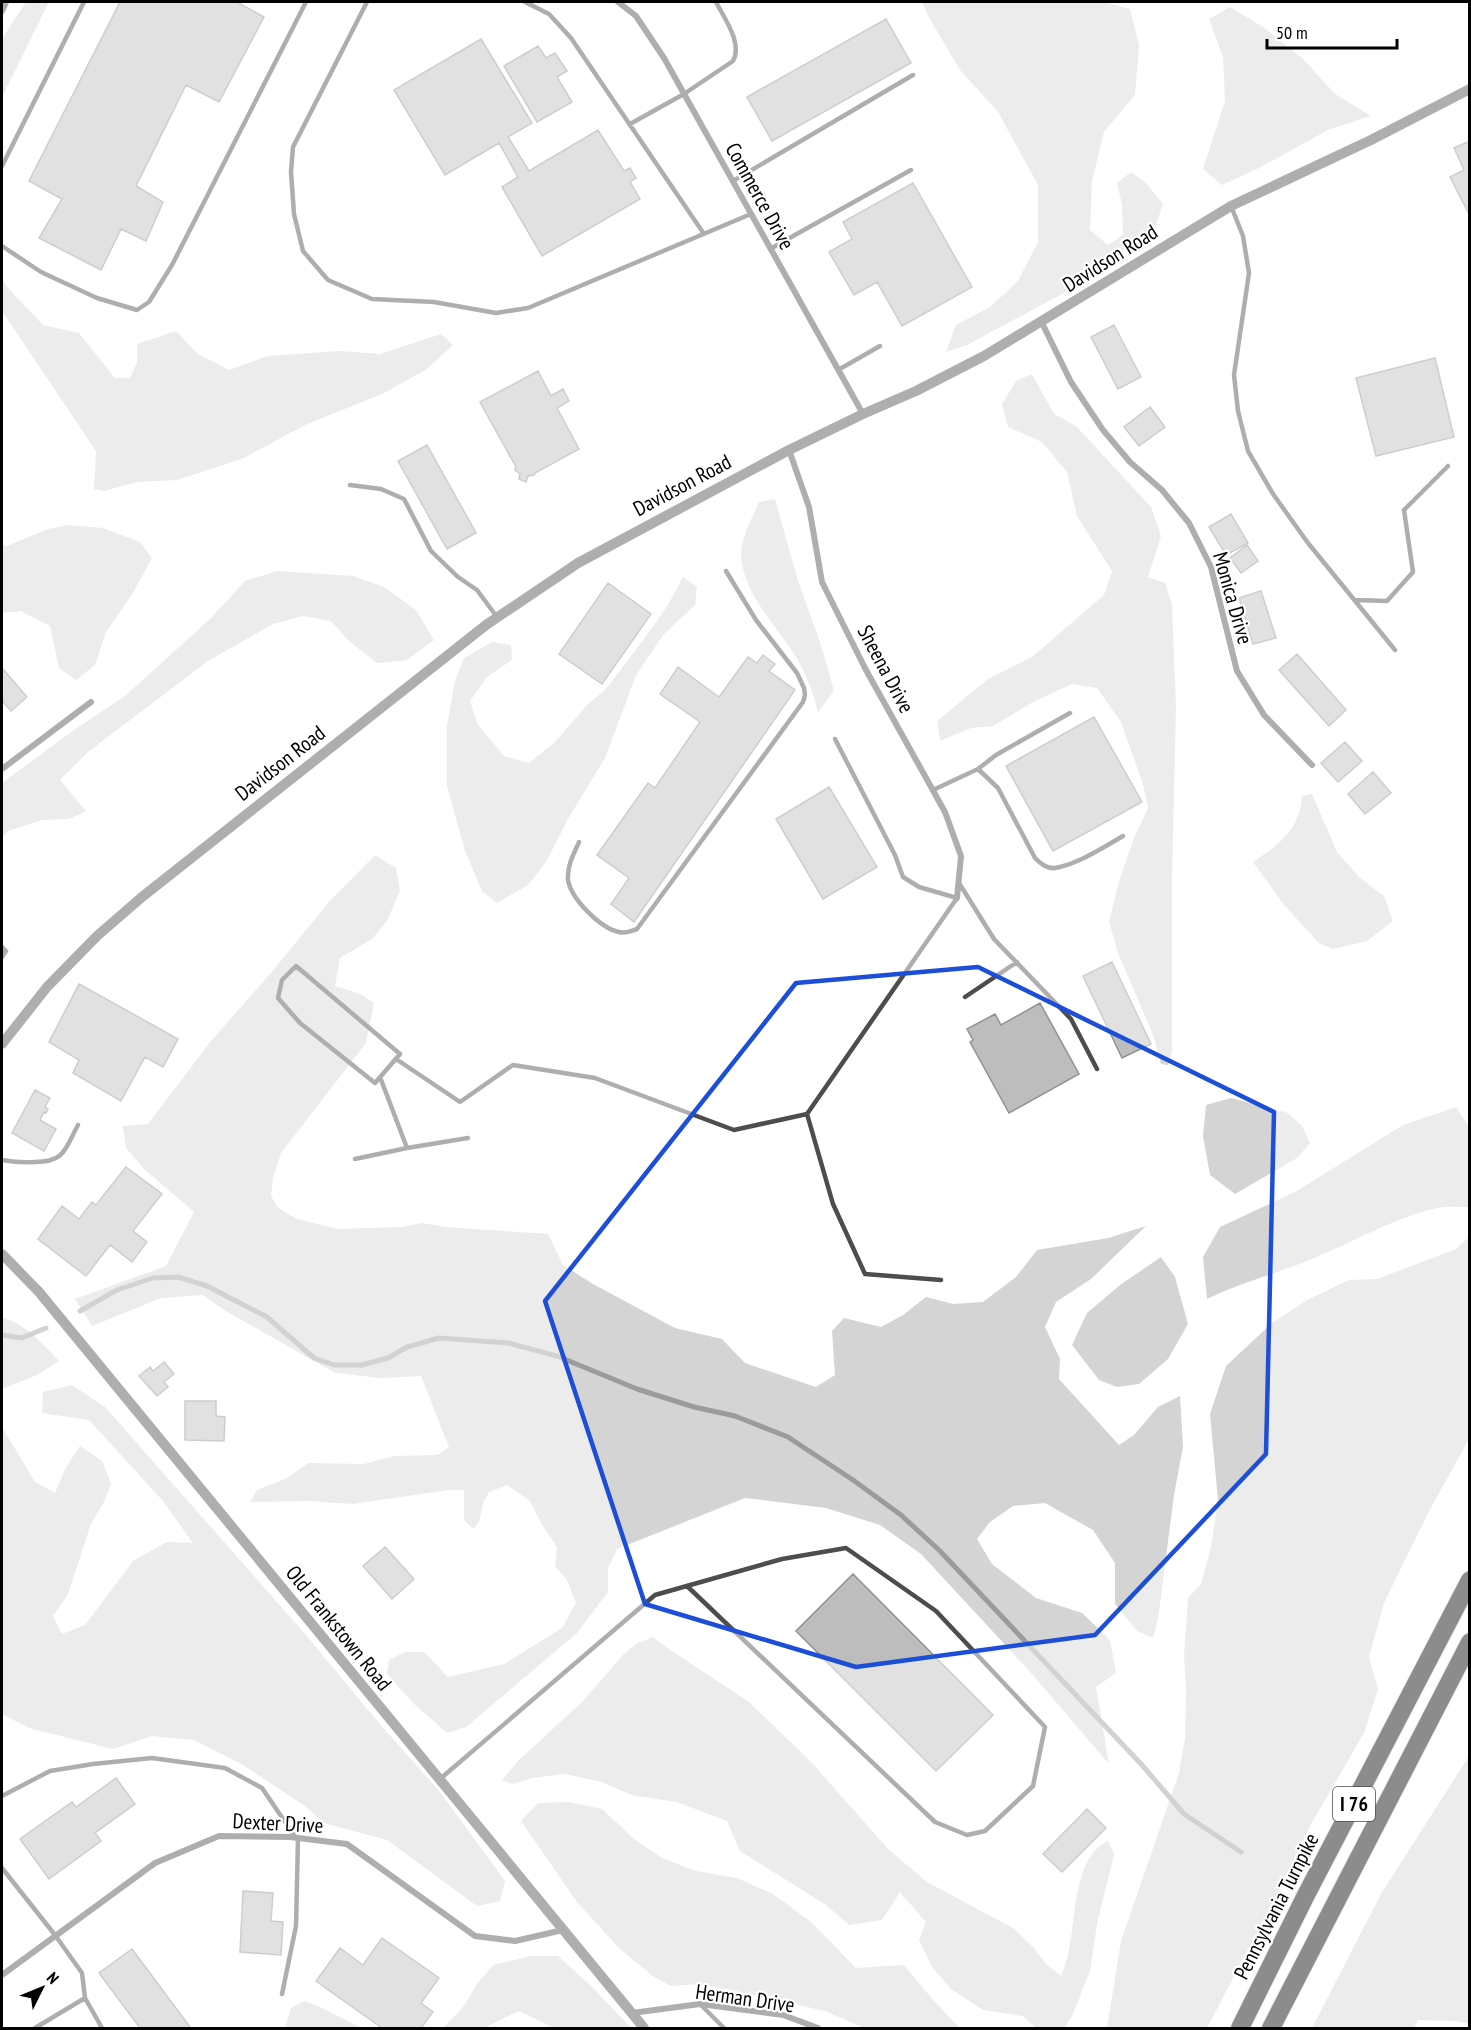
<svg xmlns="http://www.w3.org/2000/svg" width="1471" height="2030" font-family="'PT Sans Narrow',sans-serif">
  <style>
    .green { fill: #d4d4d4 }
    .lines { fill: none; stroke-linecap: round; stroke-linejoin: round }
    .stream { stroke: #9b9b9b; stroke-width: 5 }
    .building { fill: #bdbdbd; stroke: #919191; stroke-width: 1.5 }
    .motorway-casing { stroke: #dbdbdb; stroke-width: 20 }
    .service { stroke: #4d4d4d; stroke-width: 4.5 }
    .minor { stroke: #4d4d4d; stroke-width: 6 }
    .tertiary { stroke: #4d4d4d; stroke-width: 10 }
    .motorway { stroke: #000; stroke-width: 18 }
    .marked { fill: none; stroke: #1d4ed8; stroke-width: 4.5; stroke-linejoin: round }
    .labels { text-anchor: middle; dominant-baseline: central; stroke-width: 4.5; stroke-linejoin: round; paint-order: stroke }
    .shield { fill: #fff; stroke: #4c4c4c; stroke-width: 1.5 }
    .shield-label { font-size: 20px; font-weight: bold; fill: #000 }
    .street-label { font-size: 21px; fill: #000; stroke: #fff }
  </style>
  <rect width="100%" height="100%" fill="#fff"/>
  <!-- green -->
  <path class="green" d="M26,2H49L2,97V39Z
    M922,2H1104L1130,9L1139,45L1135,95L1104,132L1092,181L1090,230L1108,245L1123,235L1122,204L1117,183L1131,172L1147,184L1163,204L1155,228L1123,251L1088,280L967,345L946,352L956,325L990,307L1018,281L1038,242V185L998,112L960,70L928,16Z
    M1230,7L1263,27L1303,59L1335,94L1371,116L1328,130L1259,168L1222,185L1203,169L1225,101L1223,57L1209,19Z
    M2,278L7,287L43,325L79,333L115,378H130L137,362V344L176,331L198,354L229,370L268,356L340,351L380,354L441,334L453,345L427,369L384,393L305,425L244,458L177,480L137,482L104,491L94,489L96,451L2,311Z
    M1032,374L1054,414L1076,426L1151,507L1161,536L1148,577L1165,583L1172,605L1176,707L1172,879V1051L1168,1065L1161,1064L1154,1037L1118,953L1109,921L1120,878L1134,838L1148,808L1143,784L1121,722L1097,688L1072,684L1033,702L993,726L971,728L940,741L937,721L988,679L1032,657L1104,595L1112,571L1077,516L1067,472L1042,442L1008,427L1002,404L1016,381Z
    M775,499L798,581L821,645L834,691L818,712C814,695 808,679 800,664C781,629 743,597 741,554C741,537 753,517 759,502Z
    M68,525L103,528L140,542L152,558L133,593L106,632L95,665L76,680L59,668L50,626L21,611L2,613V545L7,546L48,529Z
    M277,571L353,576L384,587L416,610L434,640L407,660L377,663L350,642L331,621L303,616L273,624L208,661L88,752L60,780L86,811L69,819L42,820L8,831L2,838V783L74,730L125,696L210,619L245,581Z
    M683,577L697,587L695,605L664,634L636,675L605,758L568,819L546,862L528,885L497,903L482,891L465,851L447,786V726L455,680L464,658L492,642L511,645L512,660L487,677L470,701L478,725L504,756L529,763L555,742L588,704L605,690L644,639L668,605Z
    M1312,794L1337,852L1360,878L1384,896L1393,921L1367,941L1333,949L1319,943L1284,905L1253,862C1278,845 1300,830 1302,796Z
    M375,855L396,868L400,891L387,921L372,939L340,958L335,986L360,994L374,1003L366,1043L281,1153L273,1178L271,1196L278,1208L297,1219L338,1229L402,1227L422,1223L445,1227L548,1234L563,1265L593,1284L675,1328L722,1339L745,1363L816,1387L835,1375L832,1331L844,1318L881,1327L903,1315L926,1297L953,1304L983,1302L1016,1277L1037,1250L1108,1238L1146,1226L1091,1279L1056,1302L1045,1327L1060,1359L1059,1379L1119,1445L1134,1435L1158,1407L1180,1396L1183,1447L1174,1495L1158,1619L1153,1638L1137,1631L1115,1604V1563L1093,1530L1045,1503L1013,1506L990,1522L977,1539L992,1564L1036,1598L1082,1613L1110,1640L1116,1673L1096,1687L1109,1764L1032,1674L921,1554L880,1525L826,1508L745,1498L617,1549L608,1568V1592L577,1633L466,1727L447,1733L413,1703L387,1674L389,1660L405,1652H424L448,1677L504,1664L562,1628L576,1603L567,1580L555,1566L557,1547L541,1523L530,1501L507,1485L489,1492L483,1503L479,1522L473,1529L464,1520V1490H448L353,1504L309,1501L250,1502L257,1490L287,1478L308,1463L364,1464L394,1456L438,1455L449,1447L421,1376L381,1378L335,1373L224,1310L203,1295L161,1298L92,1326L75,1299L166,1266L194,1212L144,1169L126,1148L123,1126L148,1124L211,1041L270,974L329,902Z
    M1231,1098L1288,1113L1302,1126L1310,1143L1297,1158L1235,1194L1210,1175L1203,1136L1206,1105Z
    M1456,1107L1469,1127V1207C1459,1207 1447,1206 1437,1208C1394,1218 1355,1241 1314,1258C1279,1273 1242,1282 1207,1299L1203,1257L1220,1227L1295,1192L1403,1125Z
    M1469,1237V1439L1427,1515L1384,1603L1369,1657L1378,1689L1364,1733L1310,1826L1274,1900L1207,2028H1107L1121,1941L1179,1773L1185,1738L1186,1689L1184,1655L1188,1598L1201,1584L1211,1547L1218,1500L1210,1414L1226,1366L1272,1323L1307,1300L1349,1280L1377,1279L1456,1249Z
    M1161,1257L1175,1277L1188,1324L1168,1359L1139,1384L1117,1387L1099,1380L1072,1345L1087,1313L1120,1285Z
    M2,1318C24,1322 44,1345 59,1361L37,1375L2,1389Z
    M72,1385L105,1407L307,1636L378,1722L440,1792L505,1881L500,1901L477,1906L387,1840L324,1823L305,1806L243,1765L194,1740L152,1736L113,1749L29,1728L2,1714V1427L35,1482L55,1493L66,1467L80,1446L102,1461L111,1484L104,1502L91,1524L68,1594L53,1616L62,1634L85,1625L134,1560L167,1542L193,1543L163,1501L89,1420L42,1413L43,1392Z
    M653,1637L669,1649L749,1702L812,1763L888,1849L927,1882L1013,1928L1033,1947L1047,1965L1061,1976C1080,1939 1066,1861 1108,1841L1114,1854L1097,1924L1090,1971L1072,2016L1064,2028H1036L1023,2016L983,2010L951,1989L932,1967L919,1940L926,1922L900,1892L882,1920L849,1925L826,1905L740,1851L727,1821L677,1802L631,1795L602,1782L565,1774L532,1778L513,1784L502,1780L518,1761L582,1702L623,1655L636,1644Z
    M1469,1756V2024L1456,2021L1418,2020L1414,2028H1312L1381,1894Z
    M568,1802L602,1809L634,1839L662,1858L696,1871L737,1878L773,1894L811,1922L856,1968L904,1965L933,2000L960,2028H864L825,2011L745,1993L699,1984L671,1986L654,1977L619,1948L577,1902L521,1821L538,1803Z
    M531,1956H558L591,1986L631,2028H554L519,2011L484,2028H443L464,2006L477,1984L493,1965Z
    M305,2001L324,2009L361,2028H285L291,2008Z"/>
  <g class="lines">
    <!-- stream -->
    <path class="stream" d="M80,1311L117,1290L153,1278L178,1277L207,1286L267,1317L314,1358L334,1365H362L388,1358L407,1347L439,1338L508,1343L557,1356L637,1389L694,1407L735,1416L788,1437L853,1480L901,1515L939,1550L1142,1765L1184,1814L1241,1852
      M2,1335L22,1338L46,1328"/>
  </g>
  <!-- building -->
  <path class="building" d="M120,2H237L264,17L219,102L186,85L136,186L163,202L146,241L121,229L101,270L39,238L62,199L29,181Z
    M886,19L911,63L772,141L747,97Z
    M481,39L532,123L508,137L529,171L598,130L624,171L630,168L636,178L630,182L640,199L542,256L502,187L518,177L499,143L445,175L394,90Z
    M538,46L546,58L555,53L567,71L557,77L572,102L537,122L504,66Z
    M1470,141V216L1450,177L1464,170L1454,148Z
    M913,183L972,287L902,326L877,282L854,295L829,252L852,239L843,222Z
    M1114,325L1141,377L1118,389L1091,337Z
    M1435,358L1454,437L1376,456L1356,378Z
    M538,371L551,396L563,389L569,401L557,408L579,449L535,473L534,475L528,476L526,482L519,479L520,474L515,470L516,467L480,402Z
    M1150,407L1165,427L1139,446L1124,427Z
    M427,445L476,533L447,549L398,461Z
    M1231,514L1248,543L1226,555L1209,527Z
    M1247,545L1258,561L1241,573L1230,558Z
    M608,583L651,614L602,684L559,654Z
    M1261,591L1276,638L1253,644L1239,598Z
    M1297,654L1346,710L1329,726L1279,670Z
    M763,655L775,664L769,671L795,690L634,922L611,904L629,878L597,855L648,783L655,788L700,722L660,694L678,667L719,697L748,657L757,663Z
    M2,668L27,697L11,711L2,701Z
    M1094,717L1142,802L1053,851L1006,766Z
    M1345,742L1362,761L1338,782L1321,763Z
    M1373,772L1391,793L1365,814L1348,794Z
    M829,787L877,867L823,899L776,819Z
    M1112,962L1151,1044L1122,1058L1083,976Z
    M79,984L178,1039L163,1067L145,1057L121,1101L73,1073L79,1060L49,1042Z
    M1040,1003L1079,1074L1009,1113L970,1042L973,1040L967,1029L995,1014L1001,1025Z
    M35,1090L50,1098L45,1107L48,1109L46,1113L44,1112L40,1120L56,1129L44,1151L12,1133Z
    M126,1167L162,1194L133,1231L147,1242L132,1262L110,1245L86,1276L38,1239L62,1206L79,1219L92,1202L96,1205Z
    M164,1362L174,1374L164,1382L168,1387L157,1396L139,1376L150,1367L153,1371Z
    M185,1401H216V1416L225,1417L224,1441L185,1440Z
    M385,1547L414,1579L392,1599L363,1566Z
    M853,1574L993,1715L936,1771L796,1631Z
    M116,1778L135,1804L95,1833L101,1841L49,1879L20,1839L72,1802L76,1807Z
    M1087,1809L1106,1828L1062,1872L1043,1854Z
    M243,1891L273,1893L271,1921L283,1922L281,1955L240,1952Z
    M382,1938L439,1978L421,2003L433,2012L421,2028H382L316,1981L340,1948L363,1965Z
    M132,1949L190,2027L188,2028H140L99,1973Z"/>
  <g class="lines">
    <defs>
      <path id="motorway" d="M1240,2028L1306,1895L1470,1580
        M1271,2028L1470,1642"/>
    </defs>
    <!-- motorway casing -->
    <use href="#motorway" class="motorway-casing"/>
    <!-- service -->
    <path class="service" d="M367,2L293,147L291,172L294,214L303,251L328,280L372,299L434,302L496,313L528,308L751,214
      M525,2L549,14L571,38L704,234
      M630,124L684,94L733,61C743,43 724,18 716,2
      M2,166L84,2
      M733,181L913,75
      M1231,206L1243,236L1249,273L1234,375L1238,411L1248,451L1273,494L1308,543L1395,650
      M2,246L41,272L97,298L137,310L149,302L172,265L306,2
      M770,249L911,170
      M838,370L880,346
      M350,485L381,489L404,499L431,551L458,577L477,590L497,617
      M1355,600L1387,601L1413,572L1404,510L1448,466
      M978,769L998,788L1035,858C1041,864 1047,869 1055,868C1078,864 1104,847 1123,836
      M933,790L978,769L996,755L1070,713
      M579,842C574,853 567,866 568,879C570,898 600,928 619,932C625,934 631,931 637,929L803,702L805,695L804,688L797,673L756,620L726,571
      M959,883L994,939L1071,1019L1097,1069
      M2,947L6,951L2,957
      M296,966L400,1054L375,1083L300,1023L278,998L282,980Z
      M965,997L1017,962
      M396,1059L460,1102L513,1065L595,1078L734,1130L807,1114L957,898L919,887L903,877L895,855L835,739
      M380,1077L407,1148L468,1138
      M807,1114L833,1204L865,1274L941,1280
      M355,1159L407,1148
      M2,1160C13,1162 23,1163 35,1162C65,1162 65,1149 78,1125
      M440,1779L655,1595L782,1559L846,1548L936,1611L1045,1727L1033,1786L985,1831L967,1835L935,1822L687,1586
      M2,1796L50,1771L93,1764L152,1758L225,1768L262,1788L296,1838
      M2,1868L55,1935L82,1973L85,1998L102,2028
      M282,1994L296,1926L298,1838
      M700,2004L724,2028
      M35,2028L85,1998"/>
    <!-- minor -->
    <path class="minor" d="M618,2L636,16L664,58L863,414
      M2,11L6,2
      M1042,323L1071,382L1103,430L1130,462L1162,490L1189,523L1211,567L1237,671L1264,715L1312,765
      M789,450L809,507L822,582L866,670L945,812L961,856L957,898
      M2,769L91,702
      M2,1975L155,1863L219,1836L290,1837L347,1844L475,1936L515,1941L563,1930
      M632,2013L700,2004L783,2015L818,2028"/>
    <!-- tertiary -->
    <path class="tertiary" d="M2,1044L47,987L97,936L142,897L486,625L578,563L789,450L863,414L916,391L984,356L1231,206L1371,140L1470,89
      M2,1254L39,1292L644,2028"/>
    <!-- motorway -->
    <use href="#motorway" class="motorway"/>
  </g>
  <!-- marked area -->
  <path d="M0 0H1471V2030H0ZM978,967L1274,1112L1266,1454L1095,1635L856,1667L645,1604L545,1301L796,983Z" fill="#fff" fill-opacity=".55" fill-rule="evenodd"/>
  <path class="marked" d="M978,967L1274,1112L1266,1454L1095,1635L856,1667L645,1604L545,1301L796,983Z"/>
  <g class="labels">
    <!-- shield labels -->
    <rect class="shield" x="1333" y="1787" width="42" height="34" rx="4.5"/>
    <g class="shield-label">
      <text x="1354" y="1804">I 76</text>
    </g>
    <!-- street labels -->
    <g class="street-label">
      <text transform="translate(760 196) rotate(61)">Commerce Drive</text>
      <text transform="translate(1110 258) rotate(-32)">Davidson Road</text>
      <text transform="translate(682 485) rotate(-28)">Davidson Road</text>
      <text transform="translate(1233 598) rotate(74)">Monica Drive</text>
      <text transform="translate(886 669) rotate(62)">Sheena Drive</text>
      <text transform="translate(280 763) rotate(-38)">Davidson Road</text>
      <text transform="translate(339 1628) rotate(51)">Old Frankstown Road</text>
      <text transform="translate(278 1823) rotate(3)">Dexter Drive</text>
      <text transform="translate(1276 1906) rotate(-63)">Pennsylvania Turnpike</text>
      <text transform="translate(745 1998) rotate(8)">Herman Drive</text>
    </g>
  </g>
  <!-- border -->
  <rect width="1471" height="2030" fill="none" stroke="#000000" stroke-width="6"/>
  <!-- north arrow -->
  <g transform="translate(42 1988) rotate(47)" stroke="#ffffff" stroke-width="4.5" paint-order="stroke">
  <path d="M0-4.5L10 22L0 15L-10 22Z" fill="#000000"/>
  <text y="-9" font-size="16" font-weight="bold" text-anchor="middle" fill="#000000">N</text>
  </g>
  <!-- scale -->
  <path d="M1267 39v9h130v-9" fill="none" stroke="#000000" stroke-width="3"/>
  <text x="1276" y="39" font-size="18" fill="#000000" stroke="#ffffff" stroke-width="4.5" paint-order="stroke">50 m</text>
</svg>
